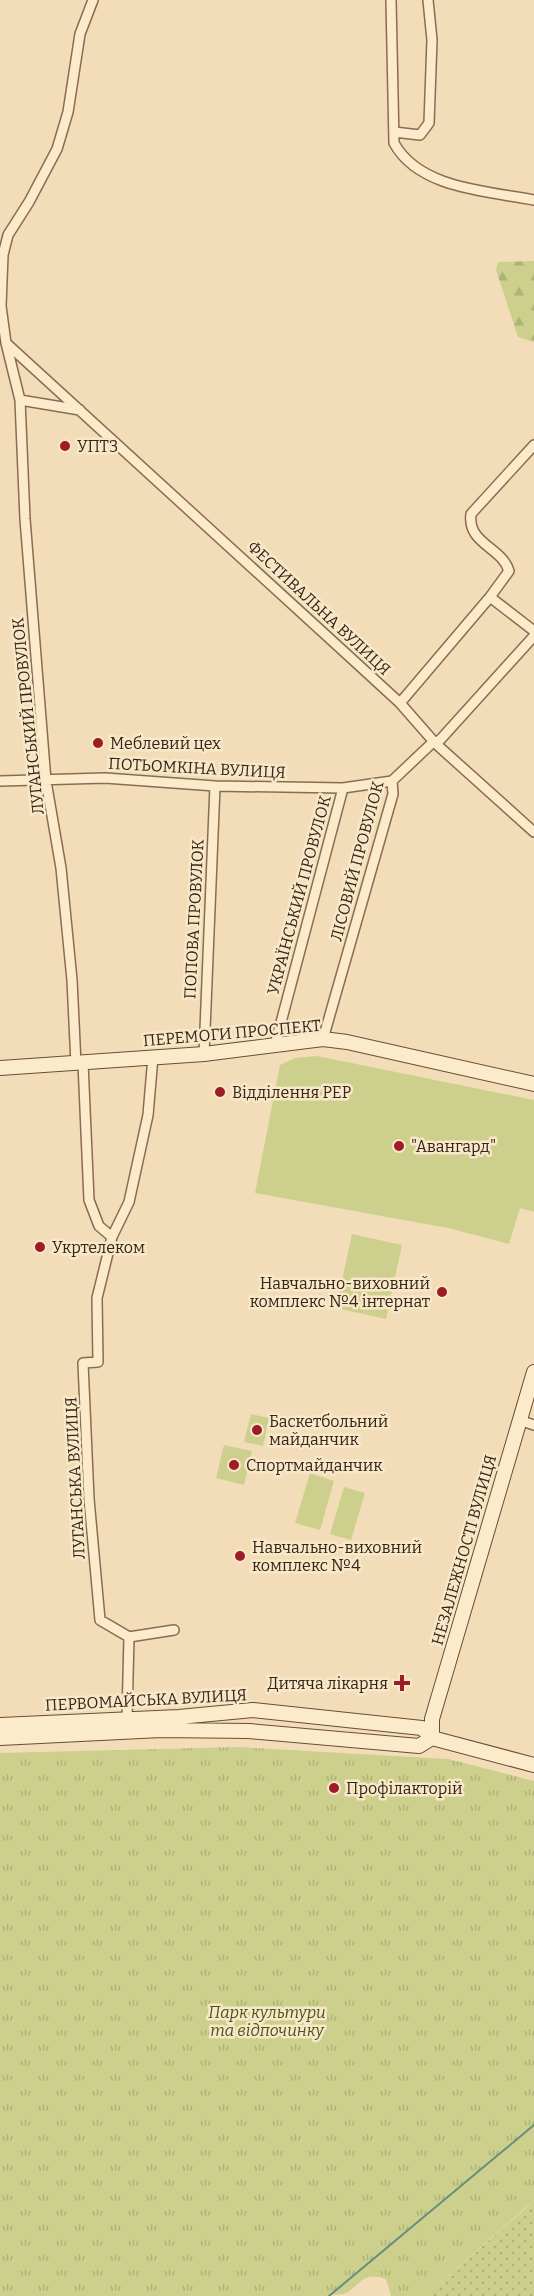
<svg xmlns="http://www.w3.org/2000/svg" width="534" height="2296" font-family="Bitter,serif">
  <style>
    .grass { fill: url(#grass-tufts) }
    .forest { fill: url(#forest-firs) }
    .garden { fill: url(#garden-dots) }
    .pitch { fill: #ccd08c }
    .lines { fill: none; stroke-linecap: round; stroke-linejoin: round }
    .stream { stroke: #658e82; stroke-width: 2 }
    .street-casing { stroke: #896c52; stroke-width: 12 }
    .secondary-casing { stroke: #6a4d35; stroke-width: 16 }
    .street { stroke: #fcebcb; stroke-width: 9 }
    .secondary { stroke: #fcebcb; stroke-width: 14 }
    .poi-dot { fill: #9d1c25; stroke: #f8e8c8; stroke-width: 2 }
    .labels { text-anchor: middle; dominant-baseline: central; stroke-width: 5; stroke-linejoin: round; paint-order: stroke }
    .poi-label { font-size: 16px; fill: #362519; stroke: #f8e8c8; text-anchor: start }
    .street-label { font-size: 16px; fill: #362519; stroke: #f8e8c8 }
    .park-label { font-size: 16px; font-style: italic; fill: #49541d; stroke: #f8e8c8 }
  </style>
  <defs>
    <pattern id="grass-tufts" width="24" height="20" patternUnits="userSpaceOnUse" patternTransform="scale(1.5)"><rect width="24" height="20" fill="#ccd08c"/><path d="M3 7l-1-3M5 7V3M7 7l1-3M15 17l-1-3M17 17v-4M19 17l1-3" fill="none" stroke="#b0b278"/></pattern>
    <pattern id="forest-firs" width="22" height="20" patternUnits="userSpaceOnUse" patternTransform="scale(1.5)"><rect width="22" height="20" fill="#ccd08c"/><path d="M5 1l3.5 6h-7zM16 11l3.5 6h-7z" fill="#b0b278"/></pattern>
    <pattern id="garden-dots" width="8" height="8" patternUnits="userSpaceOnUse" patternTransform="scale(1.5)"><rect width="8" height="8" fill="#ccd08c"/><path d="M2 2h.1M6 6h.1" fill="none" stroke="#b0b278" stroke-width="1.8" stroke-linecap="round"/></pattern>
  </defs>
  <rect width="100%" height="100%" fill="#f2ddb8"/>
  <!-- grass -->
  <path class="grass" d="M238,1747L448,1759L534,1781V2200L425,2296H391L386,2279C360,2269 358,2291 342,2294C338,2295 333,2294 328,2296H0V1753Z"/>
  <!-- forest -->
  <path class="forest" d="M534,261V342L518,337L496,270L498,262Z"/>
  <!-- garden -->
  <path class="garden" d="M534,2200V2296H425L526,2208Z"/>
  <!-- pitch -->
  <path class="pitch" d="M317,1056L534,1100V1212L520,1208L509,1244L448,1228L255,1193L280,1065L295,1058Z
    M352,1234L402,1245L386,1319L336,1308Z
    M251,1414L269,1418L263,1446L244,1442Z
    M224,1445L252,1451L244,1485L216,1478Z
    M310,1473L334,1481L320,1530L295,1523Z
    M344,1487L365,1493L351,1540L330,1534Z"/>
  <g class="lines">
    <!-- stream -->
    <path class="stream" d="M329,2296L534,2125"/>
    <defs>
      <path id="street" d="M391,0L394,143C419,189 488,191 534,200
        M394,132L420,135L429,123L432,40L428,0
        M6,343L352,659L400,703L435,743L534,832
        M20,400L80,410
        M490,597L534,631
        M400,703L490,597L509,571C502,547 467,544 471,514L534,445
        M0,781L105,778L215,786L343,788L392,781
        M323,1039L393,794L392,781L431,744L440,740L534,636
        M275,1045L343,788
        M204,1054L215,786
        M83,1063L89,1200L99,1226L112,1237
        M76,1064L72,980L61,868L46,781L25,519L20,400L6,343L1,306L3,255L8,235L29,202L57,149L68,112L80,34L93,0
        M519,1420L534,1425
        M129,1637L174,1630
        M127,1718L129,1637L100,1620L89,1499L83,1363L98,1362L97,1298L112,1237L129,1202L148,1115L153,1057"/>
      <path id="secondary" d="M0,1068L204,1054L323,1039L347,1042L534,1084
        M0,1725L179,1717L253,1710L422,1728L432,1738L534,1765
        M0,1738L161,1730L249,1731L419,1746L432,1738
        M432,1738V1719L534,1372"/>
    </defs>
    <!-- street casing -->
    <use href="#street" class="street-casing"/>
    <!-- secondary casing -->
    <use href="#secondary" class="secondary-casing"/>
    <!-- street -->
    <use href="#street" class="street"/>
    <!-- secondary -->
    <use href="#secondary" class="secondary"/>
  </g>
  <!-- markers -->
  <g class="poi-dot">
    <circle cx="65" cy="446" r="6"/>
    <circle cx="98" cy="743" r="6"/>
    <circle cx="220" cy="1092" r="6"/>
    <circle cx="399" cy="1146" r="6"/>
    <circle cx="40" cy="1247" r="6"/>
    <circle cx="442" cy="1292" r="6"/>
    <circle cx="257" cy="1430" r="6"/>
    <circle cx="234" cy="1465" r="6"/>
    <circle cx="240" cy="1556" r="6"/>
    <path d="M399 1674h6v6h6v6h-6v6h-6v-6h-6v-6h6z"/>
    <circle cx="334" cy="1788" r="6"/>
  </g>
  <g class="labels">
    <!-- poi labels -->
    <g class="poi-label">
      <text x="77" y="446">УПТЗ</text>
      <text x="110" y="743">Меблевий цех</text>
      <text x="232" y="1092">Відділення РЕР</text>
      <text x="411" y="1146">"Авангард"</text>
      <text x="52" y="1247">Укртелеком</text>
      <text x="430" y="1283" text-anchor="end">Навчально-виховний<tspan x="430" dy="18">комплекс №4 інтернат</tspan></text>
      <text x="269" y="1421">Баскетбольний<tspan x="269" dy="18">майданчик</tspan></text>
      <text x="246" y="1465">Спортмайданчик</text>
      <text x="252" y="1547">Навчально-виховний<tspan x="252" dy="18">комплекс №4</tspan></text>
      <text x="388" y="1683" text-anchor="end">Дитяча лікарня</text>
      <text x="346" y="1788">Профілакторій</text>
    </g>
    <!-- street labels -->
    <g class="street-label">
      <text transform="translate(319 608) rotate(43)">ФЕСТИВАЛЬНА ВУЛИЦЯ</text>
      <text transform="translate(28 716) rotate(-96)">ЛУГАНСЬКИЙ ПРОВУЛОК</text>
      <text transform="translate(197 768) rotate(3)">ПОТЬОМКІНА ВУЛИЦЯ</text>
      <text transform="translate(357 861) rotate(-75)">ЛІСОВИЙ ПРОВУЛОК</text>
      <text transform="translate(299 895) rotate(-75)">УКРАЇНСЬКИЙ ПРОВУЛОК</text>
      <text transform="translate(194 919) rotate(-87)">ПОПОВА ПРОВУЛОК</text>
      <text transform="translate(232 1033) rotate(-5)">ПЕРЕМОГИ ПРОСПЕКТ</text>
      <text transform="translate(75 1478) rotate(-93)">ЛУГАНСЬКА ВУЛИЦЯ</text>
      <text transform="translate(464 1550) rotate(-74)">НЕЗАЛЕЖНОСТІ ВУЛИЦЯ</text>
      <text transform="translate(146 1700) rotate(-3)">ПЕРВОМАЙСЬКА ВУЛИЦЯ</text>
    </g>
    <!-- park labels -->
    <g class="park-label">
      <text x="267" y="2012">Парк культури<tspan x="267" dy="18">та відпочинку</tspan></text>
    </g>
  </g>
</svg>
